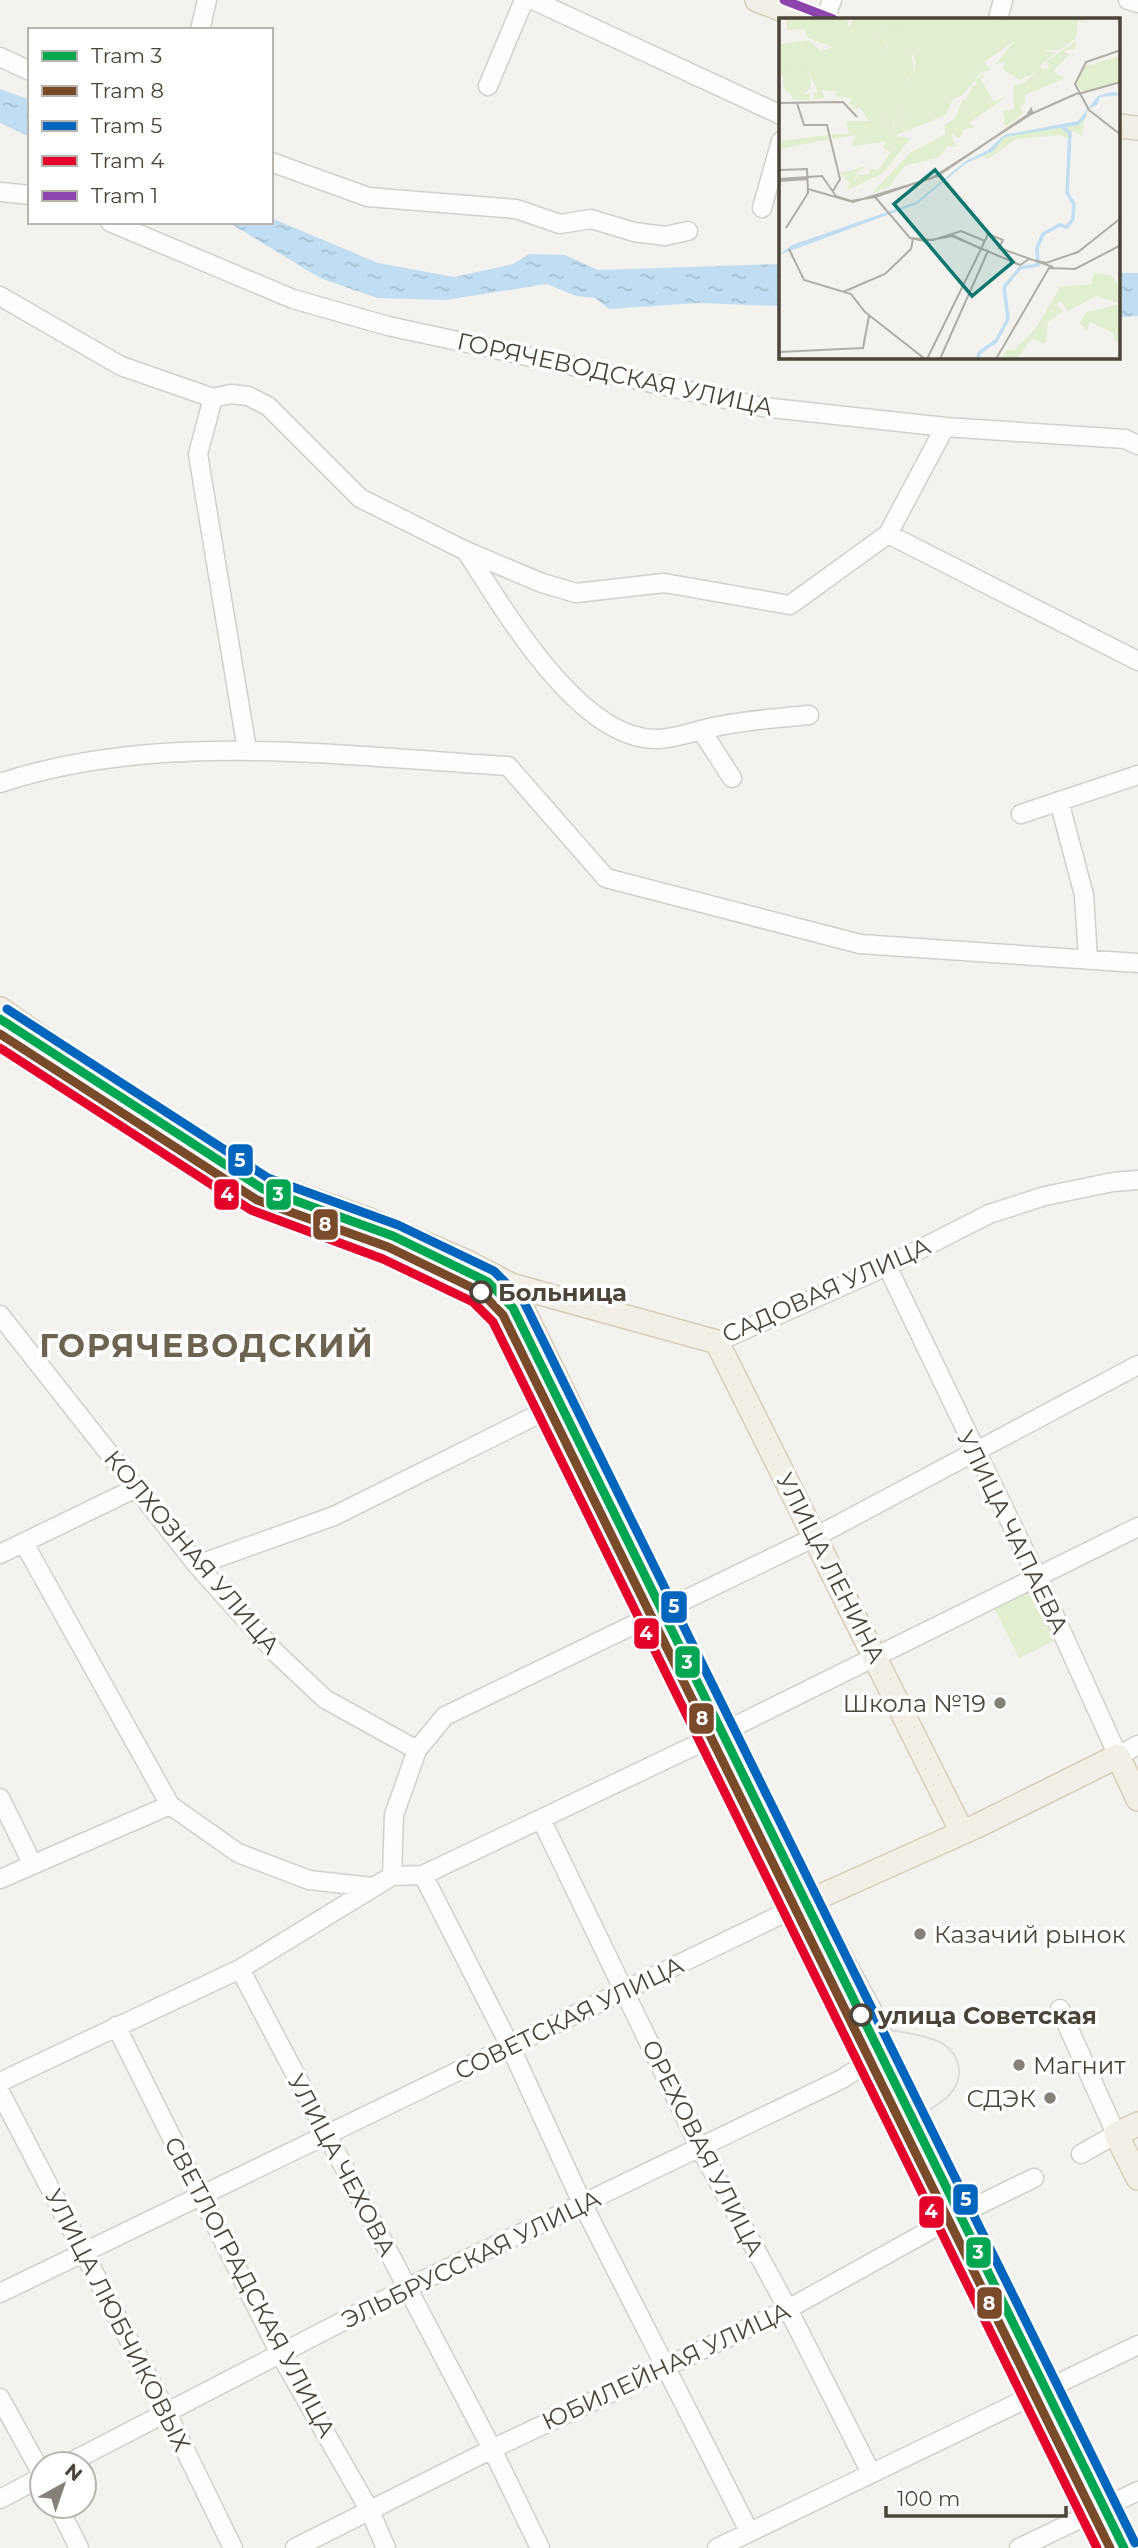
<svg xmlns="http://www.w3.org/2000/svg" width="1138" height="2548" font-family="Montserrat,sans-serif">
  <style>
    .garden { fill: #e1eecf }
    .water { fill: url(#water-ripples) }
    .lines { fill: none; stroke-linecap: round; stroke-linejoin: round }
    .minor-casing { stroke: #d2d0cb; stroke-width: 21 }
    .major-casing { stroke: #d6cebb; stroke-width: 26 }
    .minor { stroke: #fdfdfc; stroke-width: 18 }
    .major { stroke: #f2efe6; stroke-width: 23 }
    .tram { stroke: #dbdbda; stroke-width: 2 }
    .tram-1-casing { stroke: #fff; stroke-width: 14 }
    .tram-2-casing { stroke: #fff; stroke-width: 14 }
    .tram-3-casing { stroke: #fff; stroke-width: 14 }
    .tram-4-casing { stroke: #fff; stroke-width: 14 }
    .tram-5-casing { stroke: #fff; stroke-width: 14 }
    .tram-1 { stroke: #00a651; stroke-width: 9 }
    .tram-2 { stroke: #7a4b2a; stroke-width: 9 }
    .tram-3 { stroke: #0065bd; stroke-width: 9 }
    .tram-4 { stroke: #e4002b; stroke-width: 9 }
    .tram-5 { stroke: #8e44ad; stroke-width: 9 }
    .stop-dot { fill: #fff; stroke: #4b4439; stroke-width: 3.5 }
    .poi-dot { fill: #868178; stroke: #fff; stroke-width: 2.5 }
    .labels { text-anchor: middle; dominant-baseline: central; stroke-width: 7; stroke-linejoin: round; paint-order: stroke }
    .street-label { font-size: 24px; fill: #4b4439; stroke: #fff }
    .stop-label { font-size: 24px; font-weight: bold; fill: #4b4439; stroke: #fff; text-anchor: start }
    .poi-label { font-size: 24px; fill: #4b4439; stroke: #fff; text-anchor: end }
    .district-label { font-size: 32px; font-weight: bold; letter-spacing: 2px; fill: #6e6250; stroke: #fff }
    .inset-river { fill: none; stroke: #c0ddf1; stroke-width: 3.5 }
    .inset-road { fill: none; stroke: #b0aca6; stroke-width: 2 }
    .view { fill: #0f766e; fill-opacity: 0.15; stroke: #0f766e; stroke-width: 3.5 }
    .inset-edge { fill: none; stroke: #4b4439; stroke-width: 3.5 }
    .line-badge { stroke: #fff; stroke-width: 2.5 }
    .badge-label { font-size: 19px; text-anchor: middle; font-weight: bold; fill: #fff }
  </style>
  <defs>
    <pattern id="water-ripples" width="26" height="14" patternUnits="userSpaceOnUse" patternTransform="scale(1.75)"><rect width="26" height="14" fill="#c0ddf1"/><path d="M2 4q2-2 4 0t4 0M15 11q2-2 4 0t4 0" fill="none" stroke="#a6bfcf"/></pattern>
  </defs>
  <rect width="100%" height="100%" fill="#f4f2ee"/>
  <!-- garden -->
  <path class="garden" d="M1031,1591L1056,1640L1019,1658L995,1609Z"/>
  <!-- water -->
  <path class="water" d="M0,89L30,100V137L0,123Z
    M271,218L378,263L454,277L513,264L529,254L565,255L598,270L781,264V306L699,303L609,309L595,298L576,296L547,284L446,300L377,298L320,278L228,222H271Z
    M1119,273H1138V316L1119,317Z"/>
  <g class="lines">
    <defs>
      <path id="minor" d="M533,0L781,115
        M1128,0L1138,3
        M825,19L832,0
        M998,19L1003,0
        M200,30L207,0
        M0,57L30,71
        M488,86L524,0
        M271,162L368,197L516,209L560,224L591,219L634,232L665,236L688,231
        M0,192L30,195
        M762,208L781,141
        M110,222L293,299L388,326L763,407L945,427L1125,439L1138,445
        M0,296L121,366L213,398L231,394L248,396L268,406L360,498L466,551L542,583L576,593L664,583L790,605L888,534L1138,661
        M213,398L198,454L247,750
        M888,534L945,427
        M466,551C504,609 578,739 656,739C677,739 699,729 719,726C748,720 779,718 809,715
        M701,730L732,778
        M0,783C159,730 343,756 508,766L606,878L860,944L1138,963
        M1059,801L1084,895L1088,959
        M1021,814L1138,775
        M887,1266L1036,1575L1118,1756L1138,1745
        M0,1315L197,1565L276,1653L325,1699L417,1750
        M717,1342L887,1266L989,1214L1045,1196L1113,1182L1138,1180
        M25,1545L170,1805L238,1853L309,1880L372,1887
        M0,1554L136,1488
        M197,1565L334,1516L567,1400
        M0,1798L32,1863
        M541,1819L700,2148L788,2309L871,2473
        M423,1875L510,2046L583,2205L749,2531
        M392,1876L394,1815L417,1750L445,1716L813,1538L1138,1365
        M0,1879L170,1805
        M240,1969L492,2449L540,2548
        M1060,2009L1116,2134L1081,2154
        M116,2026L280,2354L370,2511L386,2548
        M0,2082L240,1969L392,1876L423,1875L719,1734L1138,1527
        M0,2092L166,2411L233,2548
        M0,2293L803,1904L821,1916L881,2026L876,2057L1122,2548
        M0,2398L42,2474
        M67,2464L407,2288L842,2079L876,2057
        M0,2499L42,2477
        M58,2506L79,2548
        M295,2548L492,2449L788,2309L952,2218L1034,2178
        M717,2548L1138,2345
        M1019,2548L1138,2491"/>
      <path id="major" d="M757,0L807,19
        M1119,126L1138,128
        M0,1009L143,1109L258,1181L367,1219L465,1261L511,1285L717,1342L962,1832
        M511,1285L567,1400L719,1734L803,1904L977,1826L1118,1756L1138,1799
        M1138,2124L1116,2134L1138,2178"/>
    </defs>
    <!-- minor casing -->
    <use href="#minor" class="minor-casing"/>
    <!-- major casing -->
    <use href="#major" class="major-casing"/>
    <!-- minor -->
    <use href="#minor" class="minor"/>
    <!-- major -->
    <use href="#major" class="major"/>
    <!-- tram -->
    <path class="tram" d="M863,2022C891,2037 956,2027 959,2070C960,2090 943,2102 927,2111L911,2108L891,2094"/>
    <defs>
      <path id="tram-1" d="M0,1019L263,1189L393,1236L488,1282L513,1308L1124,2548"/>
      <path id="tram-2" d="M0,1034L257,1200L388,1247L481,1292L503,1315L1110,2548"/>
      <path id="tram-3" d="M7,1009L268,1178L398,1225L494,1271L523,1300L1135,2543"/>
      <path id="tram-4" d="M0,1048L251,1210L383,1259L473,1302L493,1322L1097,2548"/>
      <path id="tram-5" d="M784,0L833,19"/>
    </defs>
    <!-- tram-1 casing -->
    <use href="#tram-1" class="tram-1-casing"/>
    <!-- tram-2 casing -->
    <use href="#tram-2" class="tram-2-casing"/>
    <!-- tram-3 casing -->
    <use href="#tram-3" class="tram-3-casing"/>
    <!-- tram-4 casing -->
    <use href="#tram-4" class="tram-4-casing"/>
    <!-- tram-5 casing -->
    <use href="#tram-5" class="tram-5-casing"/>
    <!-- tram-1 -->
    <use href="#tram-1" class="tram-1"/>
    <!-- tram-2 -->
    <use href="#tram-2" class="tram-2"/>
    <!-- tram-3 -->
    <use href="#tram-3" class="tram-3"/>
    <!-- tram-4 -->
    <use href="#tram-4" class="tram-4"/>
    <!-- tram-5 -->
    <use href="#tram-5" class="tram-5"/>
  </g>
  <!-- markers -->
  <g class="stop-dot">
    <circle cx="481" cy="1292" r="10"/>
    <circle cx="861" cy="2015" r="10"/>
  </g>
  <g class="poi-dot">
    <circle cx="1000" cy="1703" r="7"/>
    <circle cx="920" cy="1934" r="7"/>
    <circle cx="1019" cy="2065" r="7"/>
    <circle cx="1050" cy="2098" r="7"/>
  </g>
  <g class="labels">
    <!-- street labels -->
    <g class="street-label">
      <text transform="translate(615 374) rotate(12)">ГОРЯЧЕВОДСКАЯ УЛИЦА</text>
      <text transform="translate(826 1290) rotate(-24)">САДОВАЯ УЛИЦА</text>
      <text transform="translate(1013 1532) rotate(64)">УЛИЦА ЧАПАЕВА</text>
      <text transform="translate(192 1552) rotate(50)">КОЛХОЗНАЯ УЛИЦА</text>
      <text transform="translate(831 1568) rotate(63)">УЛИЦА ЛЕНИНА</text>
      <text transform="translate(569 2018) rotate(-26)">СОВЕТСКАЯ УЛИЦА</text>
      <text transform="translate(703 2148) rotate(63)">ОРЕХОВАЯ УЛИЦА</text>
      <text transform="translate(342 2165) rotate(62)">УЛИЦА ЧЕХОВА</text>
      <text transform="translate(471 2259) rotate(-26)">ЭЛЬБРУССКАЯ УЛИЦА</text>
      <text transform="translate(250 2287) rotate(62)">СВЕТЛОГРАДСКАЯ УЛИЦА</text>
      <text transform="translate(118 2320) rotate(63)">УЛИЦА ЛЮБЧИКОВЫХ</text>
      <text transform="translate(666 2366) rotate(-25)">ЮБИЛЕЙНАЯ УЛИЦА</text>
    </g>
    <!-- stop labels -->
    <g class="stop-label">
      <text x="498" y="1292">Больница</text>
      <text x="878" y="2015">улица Советская</text>
    </g>
    <!-- poi labels -->
    <g class="poi-label">
      <text x="986" y="1703">Школа №19</text>
      <text x="934" y="1934" text-anchor="start">Казачий рынок</text>
      <text x="1033" y="2065" text-anchor="start">Магнит</text>
      <text x="1036" y="2098">СДЭК</text>
    </g>
    <!-- district labels -->
    <g class="district-label">
      <text x="207" y="1345">ГОРЯЧЕВОДСКИЙ</text>
    </g>
  </g>
  <!-- overview -->
  <g transform="translate(779 18)">
    <rect width="341" height="341" fill="#f4f2ee"/>
    <path d="M104,0L108,7L111,3L128,14L137,61L133,56L126,62L120,56L121,40L106,34L109,27L99,21ZM115,89L126,100L124,105L131,111L116,112L114,102L102,106L104,96ZM171,115L178,129L169,128L160,139L126,148L110,169L93,175L132,134Z" fill="#e1eecf"/>
    <path d="M8,0H67L70,9L75,0H302L305,5L299,2L297,20L281,32H263L276,35L261,48L263,52L270,50L268,43L297,23L296,31L285,33L290,37L274,53L286,60L246,77V86L241,87L244,95L237,102L226,109L224,93L235,91V67L245,65L256,55L240,62L224,51L226,43L216,47L236,23L205,44L213,52L202,54L184,77L174,81L167,97L117,117L131,121L104,155L67,173L71,165L61,155L88,148L78,154L75,164L79,157L90,156L91,151L99,152L112,134L104,130L107,123L72,129L77,117L53,121V116H70L67,103H90L80,89L76,92L71,86L72,80L59,79L55,76L59,74L43,72L45,80L33,81L36,77L33,74H39L30,55H26L31,71L23,76H31L30,83L14,81L0,51V18L1,26L30,22L42,33L54,29L29,20L25,11L8,12ZM104,1L107,7L128,14L125,25L136,40V53H130L136,57L127,54L130,63L120,56L123,38L107,34V19L99,21ZM115,89L126,100L124,106L131,111L121,112L117,107L115,112L114,102L102,105L104,96L107,99ZM205,56L202,62L215,84L230,77L190,105L197,109L185,111L180,120L171,115L154,123L167,115L165,108L176,100L184,81L187,83L194,67L198,69L196,62ZM305,102L303,118L295,113L290,114V121L282,117L237,121L209,141L203,138L227,118ZM50,117L51,121L0,131V123ZM315,255L332,257L338,265L341,275V326L335,322V315L311,304L308,313L301,305L306,295L340,286V285L317,278L289,293L282,283L276,286L284,293L269,304L266,326L253,320L238,341H223L227,332H235L257,310L281,269L312,266Z" fill="#e1eecf" fill-rule="evenodd"/>
    <path d="M4 64a14 14 0 1 1 28 0a14 14 0 1 1-28 0Z" fill="#e1eecf"/>
    <path d="M341,38V64L303,74L298,65L304,49Z" fill="#e1eecf"/>
    <path d="M332,74L341,75V77L321,79L318,87L309,91L306,101L299,107L225,119L214,133L186,146L138,186L0,237L13,227L137,184L187,143L209,132L225,117L299,103L319,78Z" fill="#c0ddf1"/>
    <path class="inset-river" d="M199,341L200,335L217,323L229,301L225,269L241,250L259,247L258,230L264,216L281,207L288,209L294,201L295,186L288,175L291,115L282,108"/>
    <path class="inset-road" d="M342,32L307,44L296,66L310,92L342,117M299,76L342,64M0,85L64,84L78,99M18,85L25,107H48L61,161L54,173M0,152L28,151L29,175L7,210M0,161L43,158L57,178L72,183L96,179L158,158L253,94L252,91L249,96M0,163L29,161M29,171L74,184L153,160L252,96L299,75M96,179L131,220L154,222L182,213L206,223M96,179L131,220L146,223L173,218L241,247L250,241L267,245L299,234L342,200M173,217L202,231L209,216L224,222L220,230L274,249M10,231L25,262L72,276L86,294L146,341M64,274L106,256L132,231L134,221M0,334L84,330L90,298M148,341L202,231L209,233L161,341M217,341L270,250L296,251L342,227"/>
    <path class="view" d="M156,152L234,244L193,278L115,186Z"/>
    <rect width="341" height="341" class="inset-edge"/>
  </g>
  <g class="line-badge">
    <rect x="227" y="1143" width="27" height="34" rx="7" fill="#0065bd"/>
    <rect x="213" y="1178" width="27" height="33" rx="7" fill="#e4002b"/>
    <rect x="265" y="1178" width="27" height="33" rx="7" fill="#00a651"/>
    <rect x="312" y="1208" width="27" height="33" rx="7" fill="#7a4b2a"/>
    <rect x="660" y="1590" width="28" height="34" rx="7" fill="#0065bd"/>
    <rect x="633" y="1617" width="27" height="33" rx="7" fill="#e4002b"/>
    <rect x="674" y="1645" width="27" height="34" rx="7" fill="#00a651"/>
    <rect x="688" y="1702" width="27" height="33" rx="7" fill="#7a4b2a"/>
    <rect x="952" y="2183" width="27" height="33" rx="7" fill="#0065bd"/>
    <rect x="918" y="2195" width="27" height="34" rx="7" fill="#e4002b"/>
    <rect x="965" y="2236" width="27" height="33" rx="7" fill="#00a651"/>
    <rect x="976" y="2286" width="27" height="34" rx="7" fill="#7a4b2a"/>
  </g>
  <g class="badge-label">
    <text x="240" y="1167">5</text>
    <text x="227" y="1201">4</text>
    <text x="278" y="1201">3</text>
    <text x="325" y="1231">8</text>
    <text x="674" y="1613">5</text>
    <text x="646" y="1640">4</text>
    <text x="687" y="1669">3</text>
    <text x="702" y="1725">8</text>
    <text x="966" y="2206">5</text>
    <text x="931" y="2218">4</text>
    <text x="978" y="2259">3</text>
    <text x="989" y="2310">8</text>
  </g>
  <!-- legend -->
  <rect x="28" y="28" width="245" height="196" fill="#ffffff" stroke="#b7b4b0" stroke-width="2"/>
  <rect x="42" y="51" width="35" height="10" fill="#00a651" stroke="#b7b4b0" stroke-width="2"/>
  <text x="91" y="63" font-size="21" fill="#4b4439">Tram 3</text>
  <rect x="42" y="86" width="35" height="10" fill="#7a4b2a" stroke="#b7b4b0" stroke-width="2"/>
  <text x="91" y="98" font-size="21" fill="#4b4439">Tram 8</text>
  <rect x="42" y="121" width="35" height="10" fill="#0065bd" stroke="#b7b4b0" stroke-width="2"/>
  <text x="91" y="133" font-size="21" fill="#4b4439">Tram 5</text>
  <rect x="42" y="156" width="35" height="10" fill="#e4002b" stroke="#b7b4b0" stroke-width="2"/>
  <text x="91" y="168" font-size="21" fill="#4b4439">Tram 4</text>
  <rect x="42" y="191" width="35" height="10" fill="#8e44ad" stroke="#b7b4b0" stroke-width="2"/>
  <text x="91" y="203" font-size="21" fill="#4b4439">Tram 1</text>
  <!-- north arrow -->
  <g transform="translate(63 2485) rotate(40)"><circle r="33" fill="#ffffff" stroke="#b7b4b0" stroke-width="2"/>
  <path d="M0-5L12 26L0 18L-12 26Z" fill="#868178"/>
  <text y="-10" font-size="19" font-weight="bold" text-anchor="middle" fill="#4b4439">N</text>
  </g>
  <!-- scale -->
  <path d="M886 2506v10h180v-10" fill="none" stroke="#4b4439" stroke-width="3.5"/>
  <text x="897" y="2506" font-size="21" fill="#4b4439" stroke="#ffffff" stroke-width="5" paint-order="stroke">100 m</text>
</svg>
